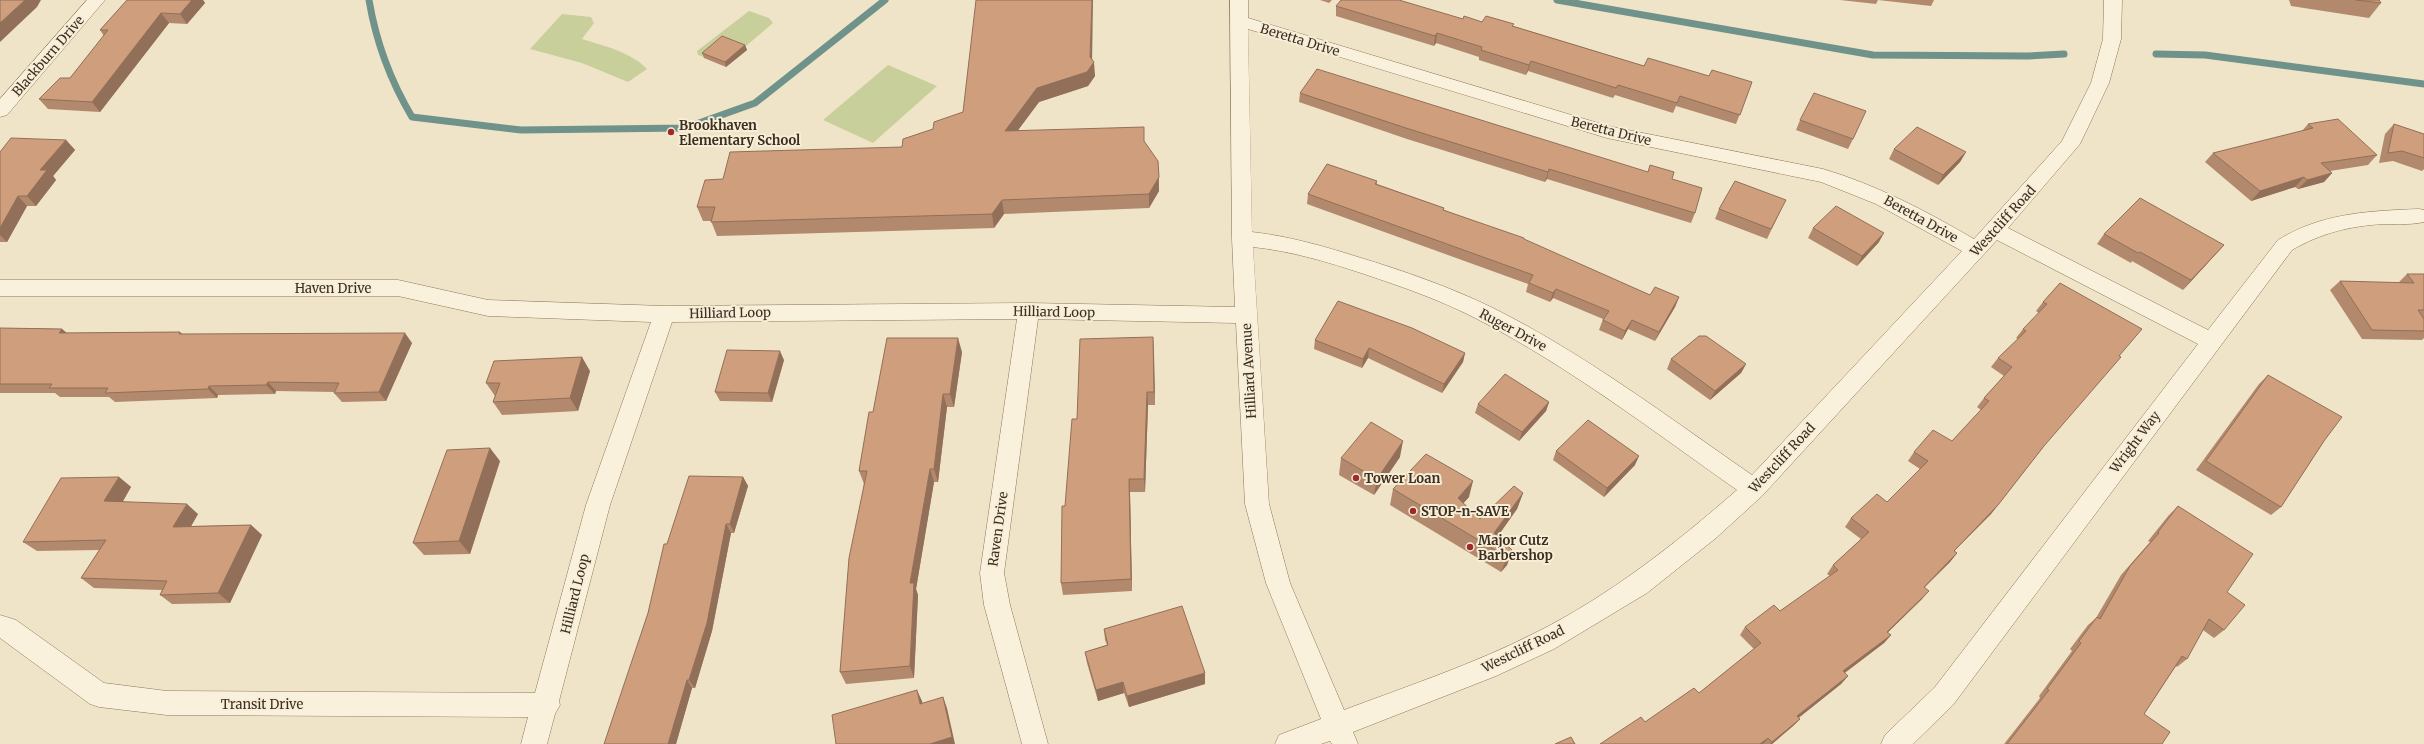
<svg xmlns="http://www.w3.org/2000/svg" width="2424" height="744" font-family="Merriweather,serif">
  <style>
    .green { fill: #c9cf9b }
    .lines { fill: none; stroke-linecap: round; stroke-linejoin: round }
    .stream { stroke: #6f938a; stroke-width: 7 }
    .minor-casing { stroke: #8d765c; stroke-width: 1 }
    .minor { fill: #faf1dc; fill-rule: evenodd }
    .wall { fill: #b2896c }
    .shaded-wall { fill: #916f58 }
    .building { fill: #cf9f7d; stroke: #916f58 }
    .poi-dot { fill: #9e2a2b; stroke: #f7eed8; stroke-width: 1.5 }
    .labels { text-anchor: middle; dominant-baseline: central; stroke-width: 4; stroke-linejoin: round; paint-order: stroke }
    .street-label { font-size: 13px; fill: #3d2e20; stroke: #f7eed8 }
    .poi-label { font-size: 13px; font-weight: bold; fill: #3d2e20; stroke: #f7eed8; text-anchor: start }
  </style>
  <rect width="100%" height="100%" fill="#f0e4c8"/>
  <!-- green -->
  <path class="green" d="M749,11L769,18L773,23L725,64L698,55L697,51Z
    M562,14L591,17L594,23L582,39C604,46 631,52 647,69L628,82L582,63L530,49Z
    M888,65L937,86L873,143L823,120Z"/>
  <g class="lines">
    <!-- stream -->
    <path class="stream" d="M369,0C376,42 390,80 412,117L521,130L685,128L755,103L885,0
      M1557,0L1873,55L2028,56L2064,54
      M2156,54L2205,55L2424,84"/>
    <defs>
      <path id="minor" d="M87,0H105L7,115L0,117V99Z
        M1230,0H1248V18L1608,126L1823,169C1877,185 1926,211 1974,239L2062,141L2091,83L2103,39L2104,0H2122L2121,39L2109,83L2080,144L2008,228L2208,330L2278,240C2322,213 2368,211 2419,209L2424,210V222C2411,225 2397,224 2384,224C2350,226 2321,233 2292,250L1953,705L1913,744H1881L1885,735L1935,687L2198,344L1997,240L1762,496L1716,538L1647,593L1554,649L1496,676L1353,732L1358,744H1332L1330,741L1321,744H1275L1279,735L1321,719L1266,583L1245,504L1236,323L1038,319L1004,573L1010,605L1048,744H1022L984,605L980,573L1017,319L672,322L610,505L559,701L560,705L555,714L547,744H521L528,717L167,715L99,707L90,704L0,638V615L16,620L104,683L167,691L535,693L586,505L651,322L488,316L398,296H0V280H398L488,300L664,306L1029,303L1235,307L1232,238ZM1248,29L1607,138L1821,182L1876,204L1962,251L1752,475C1668,417 1585,354 1493,308C1450,287 1404,271 1358,257C1323,246 1288,236 1252,232ZM1253,247C1291,251 1328,262 1364,274C1403,287 1443,301 1479,320C1571,368 1653,431 1737,490C1675,544 1609,596 1535,633C1474,664 1408,686 1344,710L1290,583L1269,504Z"/>
    </defs>
    <!-- minor casing -->
    <use href="#minor" class="minor-casing"/>
    <!-- minor -->
    <use href="#minor" class="minor"/>
  </g>
  <!-- wall -->
  <path class="wall" d="M127,0H203L205,3L187,24L169,23L100,112L48,109L39,99L70,78L104,36L100,30Z
    M1320,0H1332L1329,3Z
    M1840,0H1934L1931,6L1878,0L1876,4Z
    M2289,0H2379L2381,3L2369,18L2291,6Z
    M1336,6L1463,19L1513,26L1644,66L1709,76L1752,82L1736,124L1676,106L1673,113L1615,95L1613,98L1528,71L1526,75L1479,60V57L1436,43L1434,46L1336,16Z
    M745,45L747,50L726,67L704,58L702,53Z
    M1092,59L1095,76L1088,86L1039,102L1018,130L1144,142L1159,175V191L1149,208L1004,214L994,228L717,236L711,221H703L697,207L723,179L902,147L963,112Z
    M1300,93L1672,179L1695,213L1691,223L1547,179L1545,182L1407,139L1299,102Z
    M1800,120L1853,139L1848,149L1796,130Z
    M2308,124L2377,155L2368,165L2330,171L2332,173L2324,182L2298,189L2295,187L2251,201L2205,162L2213,153L2302,131Z
    M2394,124L2424,134V169L2422,171L2393,161L2379,163L2385,134Z
    M66,140L75,150L53,176L56,180L36,206H27L7,242H0V152Z
    M1894,149L1966,152L1960,162L1938,185L1889,159Z
    M1377,181V184L1444,208V210L1524,240L1650,295L1679,297L1675,307L1655,341L1628,329L1622,340L1599,330L1603,319L1553,298L1550,302L1526,292L1528,284L1307,204L1308,194Z
    M1719,209L1781,210L1767,239L1715,219Z
    M1813,228L1879,242L1857,266L1808,238Z
    M2104,234L2224,245L2183,290L2132,261L2131,263L2097,244Z
    M2407,274H2424V338L2422,340L2362,339L2330,290L2340,281L2398,283Z
    M2060,283L2044,446L1998,505L1991,514L1954,551L1957,553L1950,562L1924,587L1922,599L1887,633L1891,635L1884,643L1845,673L1848,676L1841,684L1798,718L1800,719L1793,726L1772,744H1600L1645,722L1699,693L1754,649L1740,635L1745,627L1780,611L1830,576L1827,574L1833,565L1861,539L1845,527L1851,518L1887,502L1920,469L1908,461L1914,452L1952,441L1981,410L1977,407L1984,398L2004,376L1991,367L1998,358L2018,339L2016,338L2023,329L2039,313L2036,311L2043,302Z
    M0,328L62,329L67,333L180,332L183,334L412,343L386,401L342,402L334,393L335,392L276,391L275,394L218,395L217,398L115,402L109,397H60L55,393H0Z
    M1153,337L1155,405H1148L1145,492H1130L1132,591L1063,595L1061,583L1065,506L1077,419Z
    M1315,340L1465,353L1463,362L1442,393L1368,358L1362,368L1314,349Z
    M962,352L954,407H947L938,482H934L916,589L918,595L914,678L846,684L840,672L864,484L859,471L873,412Z
    M1671,359L1746,364L1741,373L1710,400L1667,369Z
    M784,360L772,402L720,401L715,392Z
    M590,371L578,411L502,415L493,402L495,396L486,383Z
    M2268,375L2324,441L2281,507L2271,515L2196,470L2259,384Z
    M1549,402L1546,411L1519,441L1475,413L1478,404Z
    M1556,451L1635,465L1604,497L1553,460Z
    M1400,457L1374,495L1339,475L1341,458Z
    M500,461L470,554L424,555L413,543Z
    M119,477L131,487L122,502L198,514L191,526L251,525L262,535L230,603L172,604L160,595L162,590L94,588L81,578L99,550L37,551L23,542Z
    M743,477L748,486L734,533H731L712,631L695,688H692L676,744L648,613L667,544Z
    M1393,489L1469,497L1463,503L1480,519L1523,493L1517,509L1498,536L1512,550L1507,565L1501,572L1390,505Z
    M2178,506L2227,592L2224,630L2214,638L2203,630L2187,659L2177,667L2176,666L2144,714L2162,744H2004L2040,698L2039,696L2072,651L2070,649L2088,625L2096,618L2121,575L2150,542L2148,541L2169,515Z
    M1104,629L1205,673V684L1129,707L1124,693L1098,701L1087,663L1085,652L1107,645L1105,640Z"/>
  <!-- shaded-wall -->
  <path class="shaded-wall" d="M25,0H41L37,7L0,42V23Z
    M192,0H203L205,3L187,24L180,14Z
    M1092,0H1093L1092,65L1094,62L1095,76L1088,86L1039,102L1007,145L1005,131L1037,88L1090,57Z
    M161,13L169,23L100,112L92,102Z
    M1437,33L1436,43L1434,46L1435,36Z
    M745,45L747,50L726,67L725,62Z
    M1531,61L1528,71L1526,75L1529,65Z
    M66,140L75,150L53,176L56,180L36,206L27,196L40,170Z
    M1966,152L1960,162L1938,185L1943,175Z
    M1158,161L1159,191L1149,208V194Z
    M1549,169L1547,179L1545,182L1548,172Z
    M2332,173L2324,182L2298,189L2307,180Z
    M2304,177L2295,187L2251,201L2260,191Z
    M18,196L27,206L7,242L0,235V228Z
    M1002,200L1004,214L994,228L992,214Z
    M1884,233L1879,242L1857,266L1862,256Z
    M2224,245L2216,254L2183,290L2191,280Z
    M1556,289L1553,298L1550,302L1553,293Z
    M1679,297L1675,307L1655,341L1659,332Z
    M1632,320L1628,329L1622,340L1625,331Z
    M62,329L72,338L59,333Z
    M405,333L412,343L386,401L379,392Z
    M1153,337L1154,350L1155,405L1154,392Z
    M958,338L962,352L954,407L950,394Z
    M1369,348L1368,358L1362,368L1363,359Z
    M780,351L784,360L772,402L768,393Z
    M1465,353L1463,362L1442,393L1444,384Z
    M582,357L590,371L578,411L570,398Z
    M1746,364L1741,373L1710,400L1715,391Z
    M268,382L276,391L275,394L266,385Z
    M209,386L218,395L217,398L208,389Z
    M1147,392L1148,405L1145,492L1144,479Z
    M943,394L947,407L938,482L934,469Z
    M1549,402L1546,411L1519,441L1522,432Z
    M1403,441L1400,457L1374,495L1377,479Z
    M490,448L500,461L470,554L459,541Z
    M1639,456L1635,465L1604,497L1607,488Z
    M930,469L934,482L916,589L918,595L914,678L910,666V583Z
    M119,477L131,487L117,512L104,501Z
    M743,477L748,486L734,533L730,524Z
    M1129,479L1130,492L1132,591L1131,579Z
    M1473,481L1469,497L1454,514L1458,498Z
    M1523,493L1517,509L1490,547L1494,533Z
    M187,504L198,514L185,537L173,527Z
    M1998,505L1991,514L1946,559L1954,551Z
    M726,524L731,533L712,631L695,688L689,680Z
    M251,525L262,535L230,603L218,593Z
    M1512,550L1507,565L1501,572L1507,557Z
    M1957,553L1950,562L1917,595L1924,587Z
    M1929,591L1922,599L1880,640L1887,632Z
    M1891,635L1884,643L1836,679L1843,671Z
    M1205,673V684L1129,707L1127,696Z
    M1848,676L1841,684L1791,724L1797,716Z
    M687,680L692,688L676,744H668Z
    M1123,682L1124,693L1098,701L1096,690Z
    M917,690L922,701L925,714L920,704Z
    M943,697L947,708L955,744H930Z
    M1800,719L1793,726L1772,744H1770Z
    M1768,738L1763,744H1760Z"/>
  <!-- building -->
  <path class="building" d="M0,0H25L0,23Z
    M127,0H192L180,14L161,13L92,102L39,99L60,78H70L108,30H100Z
    M976,0H1092L1090,57L1094,62L1087,72L1037,88L1005,131L1144,127V141L1158,161L1159,177L1149,194L1002,200L992,214L711,222L715,207H697L705,180L723,179L730,152L902,147L903,139L933,129L934,122L963,112Z
    M1341,0H1399L1463,19L1464,16L1482,22L1486,16L1514,24L1512,26L1644,66L1648,58L1709,76L1712,70L1752,82L1740,115L1680,96L1677,103L1618,85L1616,88L1531,61L1529,65L1481,50L1482,47L1437,33L1435,36L1336,6Z
    M2356,0H2379L2381,3Z
    M722,36L745,45L725,62L702,53Z
    M1317,69L1648,172L1650,165L1674,172L1672,179L1702,188L1695,213L1549,169L1548,172L1409,129L1300,93Z
    M1814,93L1866,111L1853,139L1800,120Z
    M2338,119L2377,155L2321,163L2332,173L2307,180L2304,177L2260,191L2213,153L2313,128L2308,124Z
    M2394,124L2424,134V158L2402,151L2388,153Z
    M1917,127L1966,152L1943,175L1894,149Z
    M11,138L66,140L40,170H47L27,196H18L0,228V152Z
    M1327,164L1377,181L1375,184L1444,208L1443,210L1524,238V239L1650,295L1655,287L1679,297L1659,332L1632,320L1625,331L1603,320L1609,311L1556,289L1553,293L1529,283L1533,275L1308,194Z
    M1735,181L1786,200L1771,229L1719,209Z
    M2140,198L2224,245L2191,280L2140,252L2138,253L2104,234Z
    M1836,206L1884,233L1862,256L1813,228Z
    M2407,274H2424V310H2418L2424,319V331L2372,330L2340,281L2414,283Z
    M2060,283L2142,329L2119,356L2121,357L2044,446L1998,505L1954,551L1957,553L1924,587L1929,591L1887,632L1891,635L1843,671L1848,676L1797,716L1800,719L1772,742L1768,738L1760,744H1600L1641,717L1645,722L1694,688L1699,693L1761,643L1745,627L1774,605L1780,611L1838,570L1833,565L1869,532L1851,518L1877,494L1887,502L1928,461L1914,452L1933,430L1952,441L1989,401L1984,398L2012,367L1998,358L2026,331L2023,329L2047,304L2043,302Z
    M1338,301L1412,328L1465,353L1444,384L1369,348L1363,359L1315,340Z
    M0,328L62,329L59,333L180,332L179,334L405,333L379,392L334,393L339,383L268,382L266,385L209,386L208,389L105,393L108,388H49L52,384H0Z
    M1699,336H1706L1746,364L1715,391L1671,359Z
    M1153,337L1154,392H1147L1144,479H1129L1131,579L1061,583L1062,506H1065L1072,419H1077L1080,339Z
    M887,338H958L950,394H943L934,469H930L910,583H914L910,666L840,672L849,558L867,471H859L869,412H873Z
    M727,350L780,351L768,393L715,392Z
    M582,357L570,398L493,402L500,383H486L494,361Z
    M1505,374L1549,402L1522,432L1478,404Z
    M2268,375L2342,417L2324,441L2281,507L2206,461Z
    M1588,420L1639,456L1607,488L1556,451Z
    M1371,422L1403,441L1377,479L1341,458Z
    M490,448L459,541L413,543L447,450Z
    M1426,454L1473,481L1458,498L1480,519L1514,486L1523,493L1494,533L1512,550L1507,557L1393,489Z
    M689,476L743,477L730,524H726L707,623L689,680H687L668,744H604L648,613L664,544H667Z
    M119,477L104,501L187,504L173,527L251,525L218,593L160,595L167,581L81,578L106,540L23,542L61,478Z
    M2178,506L2253,554L2227,592L2245,605L2224,630L2209,619L2187,659L2182,656L2144,714L2170,732L2162,744H2007L2049,690L2047,689L2081,643L2079,641L2097,617L2100,619L2130,566L2159,533L2158,532Z
    M1182,606L1205,673L1127,696L1123,682L1096,690L1085,652L1108,645L1104,629Z
    M917,690L920,704L943,697L952,737L930,744H836L832,715Z
    M1571,737L1575,744H1555Z"/>
  <!-- markers -->
  <g class="poi-dot">
    <circle cx="671" cy="132" r="4"/>
    <circle cx="1356" cy="478" r="4"/>
    <circle cx="1413" cy="511" r="4"/>
    <circle cx="1470" cy="547" r="4"/>
  </g>
  <g class="labels">
    <!-- street labels -->
    <g class="street-label">
      <text transform="translate(1300 40) rotate(17)">Beretta Drive</text>
      <text transform="translate(48 56) rotate(-49)">Blackburn Drive</text>
      <text transform="translate(1611 131) rotate(14)">Beretta Drive</text>
      <text transform="translate(1921 219) rotate(29)">Beretta Drive</text>
      <text transform="translate(2003 221) rotate(-48)">Westcliff Road</text>
      <text x="333" y="288">Haven Drive</text>
      <text transform="translate(1054 312) rotate(1)">Hilliard Loop</text>
      <text transform="translate(730 313) rotate(-1)">Hilliard Loop</text>
      <text transform="translate(1513 330) rotate(28)">Ruger Drive</text>
      <text transform="translate(1249 371) rotate(-93)">Hilliard Avenue</text>
      <text transform="translate(2135 442) rotate(-53)">Wright Way</text>
      <text transform="translate(1782 458) rotate(-47)">Westcliff Road</text>
      <text transform="translate(998 529) rotate(-82)">Raven Drive</text>
      <text transform="translate(575 594) rotate(-76)">Hilliard Loop</text>
      <text transform="translate(1523 649) rotate(-26)">Westcliff Road</text>
      <text x="262" y="704">Transit Drive</text>
    </g>
    <!-- poi labels -->
    <g class="poi-label">
      <text x="679" y="125">Brookhaven<tspan x="679" dy="15">Elementary School</tspan></text>
      <text x="1364" y="478">Tower Loan</text>
      <text x="1421" y="511">STOP-n-SAVE</text>
      <text x="1478" y="540">Major Cutz<tspan x="1478" dy="15">Barbershop</tspan></text>
    </g>
  </g>
</svg>
